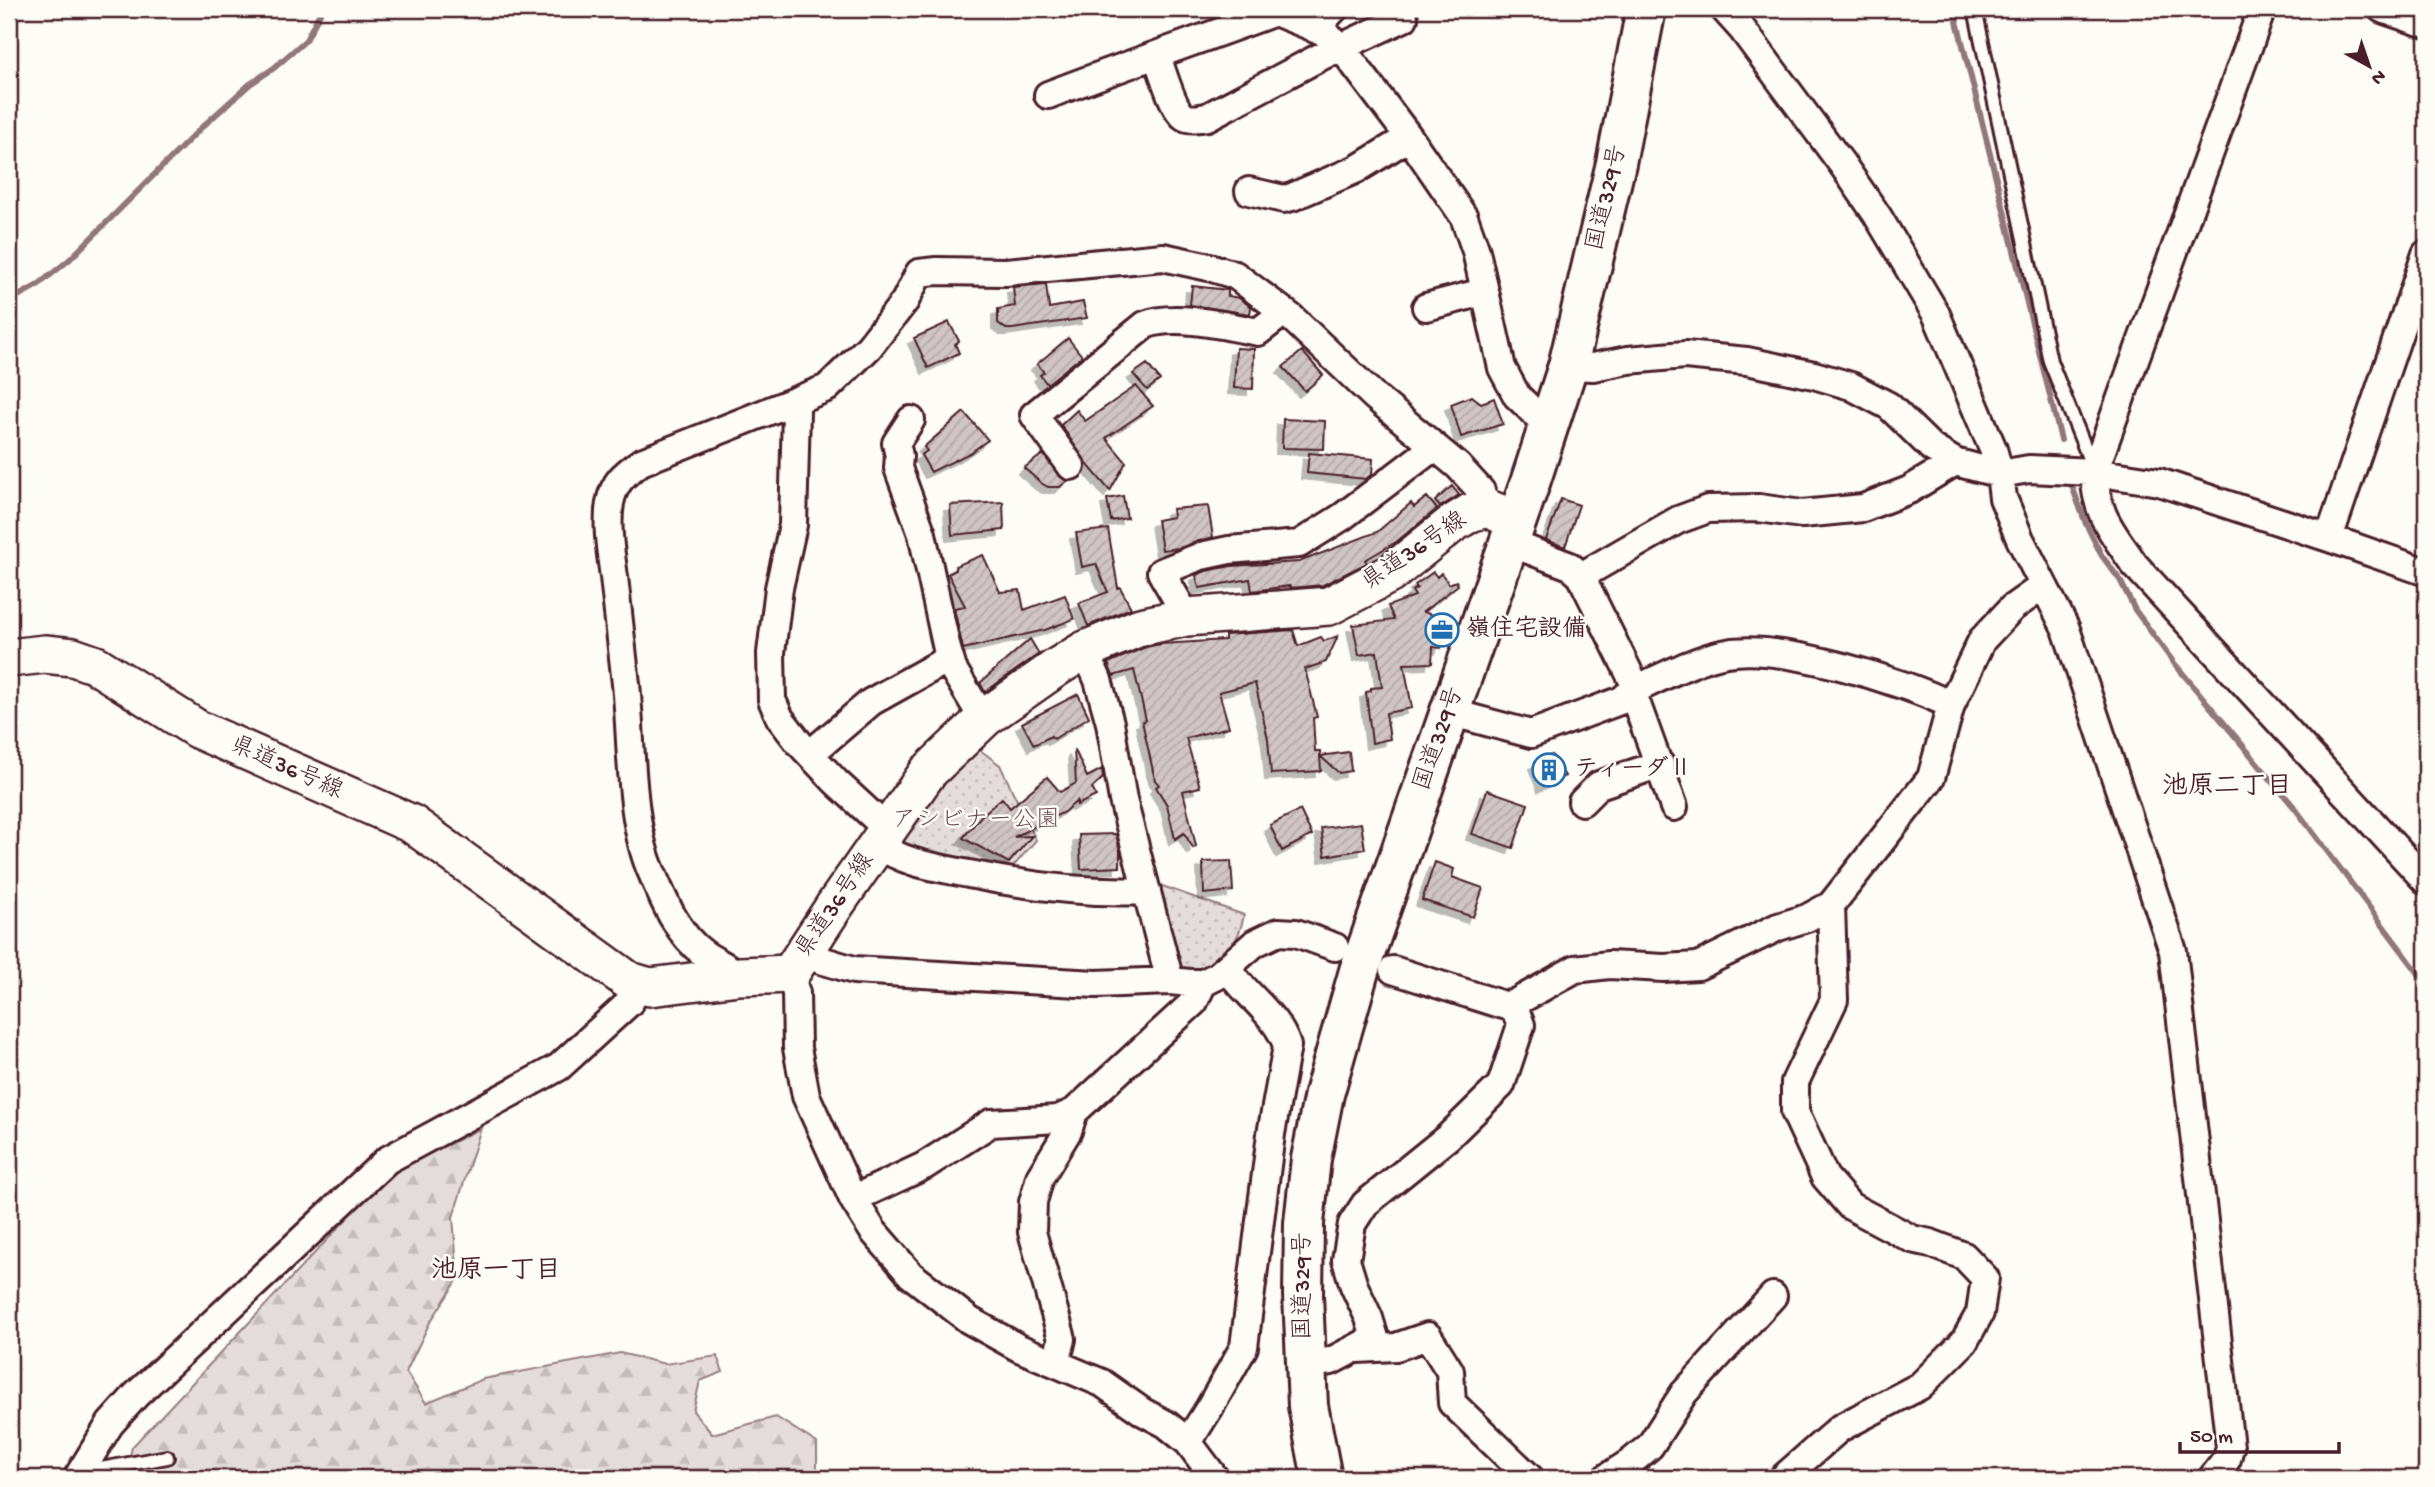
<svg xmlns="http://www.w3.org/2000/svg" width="2435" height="1487" font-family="'Gochi Hand','Klee One',sans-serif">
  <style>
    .forest { fill: url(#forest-firs); stroke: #967e82; stroke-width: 2 }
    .park { fill: url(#park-dots); stroke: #967e82; stroke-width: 2 }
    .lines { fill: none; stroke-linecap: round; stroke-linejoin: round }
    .stream { stroke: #91777b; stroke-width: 6 }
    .building { fill: url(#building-hatch); stroke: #4a1f2b; stroke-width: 2; filter: url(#shadow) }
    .service-casing { stroke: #4a1f2b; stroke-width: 18 }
    .minor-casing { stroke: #4a1f2b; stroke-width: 32 }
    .secondary-casing { stroke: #4a1f2b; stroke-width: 42 }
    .trunk-casing { stroke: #4a1f2b; stroke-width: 44 }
    .service { stroke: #fdfcf7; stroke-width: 12 }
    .minor { stroke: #fdfcf7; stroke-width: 26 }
    .secondary { stroke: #fdfcf7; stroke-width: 37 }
    .trunk { stroke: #fdfcf7; stroke-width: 38 }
    .labels { text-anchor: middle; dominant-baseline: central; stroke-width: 5; stroke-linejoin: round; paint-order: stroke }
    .street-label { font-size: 24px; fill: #4a1f2b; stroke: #fdfcf7 }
    .poi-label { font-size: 24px; font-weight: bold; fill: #4a1f2b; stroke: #fdfcf7; text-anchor: start }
    .park-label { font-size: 24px; fill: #704e57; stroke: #fdfcf7 }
    .neighbourhood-label { font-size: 26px; font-weight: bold; fill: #4a1f2b; stroke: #fdfcf7 }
  </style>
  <defs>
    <pattern id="forest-firs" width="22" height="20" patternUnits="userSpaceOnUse" patternTransform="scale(1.75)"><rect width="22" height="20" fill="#e3dcda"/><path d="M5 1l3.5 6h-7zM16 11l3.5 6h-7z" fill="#c4bcbb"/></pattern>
    <pattern id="park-dots" width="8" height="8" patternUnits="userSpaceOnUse" patternTransform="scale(1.75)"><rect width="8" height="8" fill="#e3dcda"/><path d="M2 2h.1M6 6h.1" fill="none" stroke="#c4bcbb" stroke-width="1.8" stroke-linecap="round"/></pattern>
    <pattern id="building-hatch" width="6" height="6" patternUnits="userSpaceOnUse" patternTransform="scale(1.75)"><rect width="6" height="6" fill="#d0c5c4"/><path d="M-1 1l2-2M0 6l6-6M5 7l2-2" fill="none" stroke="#b4a9a9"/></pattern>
    <filter id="shadow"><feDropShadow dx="-6" dy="6" stdDeviation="0" flood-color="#0004"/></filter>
  </defs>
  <rect width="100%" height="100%" fill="#fdfcf7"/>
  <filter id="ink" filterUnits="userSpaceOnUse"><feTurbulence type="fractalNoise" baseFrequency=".0143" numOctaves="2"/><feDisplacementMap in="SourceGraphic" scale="14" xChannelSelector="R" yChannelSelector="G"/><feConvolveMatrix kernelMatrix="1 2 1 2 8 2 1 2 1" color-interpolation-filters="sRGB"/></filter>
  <g filter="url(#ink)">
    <!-- forest -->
    <path class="forest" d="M481,1128L453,1217L458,1279L429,1324L406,1372L426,1403L483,1379L620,1353L665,1364L717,1356L723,1372L700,1381L693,1411L712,1434L776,1417L817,1443V1478H125L132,1447L389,1174Z"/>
    <!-- park -->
    <path class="park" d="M980,750L1000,765L1036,840L1007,874L898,846L943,785Z
      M1151,882L1244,915C1236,954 1217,968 1180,975Z"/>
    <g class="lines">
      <!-- stream -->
      <path class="stream" d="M1954,9L2061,440
        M9,298L20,295L38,285L69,260L202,127L250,84L274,68L306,40L322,9
        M2072,486L2086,524L2102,556L2120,580L2135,610L2174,663L2294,807L2426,983"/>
    </g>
    <!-- building -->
    <path class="building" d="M1046,284L1049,308L1083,302L1087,318L1012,329H1006L998,323V309L1015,306L1013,287Z
      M1192,286L1228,290V296L1239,298L1251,307L1250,314L1190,305Z
      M949,322L959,341L955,344L959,353L928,368L914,338Z
      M1068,338L1082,356L1047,384L1040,375L1044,372L1037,364Z
      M1236,348L1254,349L1253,389L1234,388Z
      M1302,351L1323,375L1305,391L1283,367Z
      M1147,364L1160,380L1147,390L1133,374Z
      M1136,386L1153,406L1106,438L1126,462L1110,491L1087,464L1061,425L1077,410L1085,421Z
      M1472,396L1481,403L1494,398L1503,424L1461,437L1451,404Z
      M964,412L988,440L970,453L931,472L921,455L927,451L924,447Z
      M1283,419L1325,421L1324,449L1282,448Z
      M1309,453L1373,459L1372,474L1366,479L1307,473Z
      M1043,454L1058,475L1067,481L1060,487H1048L1041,483L1024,468Z
      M1452,486L1459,495L1440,507L1435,501Z
      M1123,496L1127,518L1111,521L1107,499Z
      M1427,497L1437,509L1396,542L1365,560L1367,563L1323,585L1290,588V586L1252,591L1250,579L1199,588L1196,575L1206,571L1231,566L1299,562L1377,532L1411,503L1414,507Z
      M1561,499L1579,505L1565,547L1546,540Z
      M1003,502L1004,530L952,535L950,505Z
      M1208,506L1213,537L1179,548L1162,550L1157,520L1173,517L1172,509Z
      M1108,529L1118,588L1120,587L1131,608L1088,626L1079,603L1108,592L1096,564L1082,567L1076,533Z
      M983,555L1000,592L1020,590L1024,610L1065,595L1074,619L1045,630L963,649L954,608L965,606L948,574L956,570L955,566Z
      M1433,572L1437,577L1441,573L1449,584L1456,581L1458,585L1423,612L1450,621L1441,648L1433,647L1432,663L1404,664L1412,708L1386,713L1390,739L1372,743L1366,692L1371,691V688L1382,687L1377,652L1359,655L1353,625L1394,620L1388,606L1415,596L1412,591L1417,588L1415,585Z
      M1293,630L1298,646L1321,637L1324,641L1338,636L1326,662L1305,669L1317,717L1313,718L1315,751H1320V756L1349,752L1351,771L1339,773L1320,756L1321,771L1271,774L1268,739L1255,683L1219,692L1229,727L1186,738L1200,787L1183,791L1196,846L1193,848L1184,833L1175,839L1167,805L1156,787L1159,785L1155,780L1142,721L1146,720L1134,670L1113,676L1108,663L1146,647L1161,644L1225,640V635Z
      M1030,639L1039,654L985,692L980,683Z
      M1078,694L1089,717L1054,739L1051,736L1034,745L1022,723Z
      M1074,750H1075L1087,777L1102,769L1103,778L1092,788L1096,796L1077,805V801L1064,812L1014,837L1032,836L1009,863L963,838L981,816L1002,798L1010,808L1047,777L1060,792L1076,783Z
      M1552,755L1565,776L1544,786L1535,763Z
      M1487,790L1528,804L1513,848L1472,834Z
      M1300,810L1312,835L1282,851L1270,825Z
      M1361,823L1365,849L1325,856L1321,828Z
      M1116,834L1120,851V867L1081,869L1079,835Z
      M1231,861L1233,891L1204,894L1203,862Z
      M1435,862L1454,869L1452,877L1483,888L1473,917L1422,900Z"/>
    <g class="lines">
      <defs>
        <path id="service" d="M1975,9L2050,361L2093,468
          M85,1464L101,1469L167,1457"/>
        <path id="minor" d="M1724,9L1742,29L1842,164L1877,215L1936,314L1993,449L2000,474L2003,498L2020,539L2066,629L2173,951L2230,1447L2227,1459L2212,1478
          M2262,9L2094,472C2096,515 2111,530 2134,564L2426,881
          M2382,9L2426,24
          M1315,29L1334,9
          M1157,56C1162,70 1173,110 1185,117C1191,120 1199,118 1207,117L1320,57L1404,18
          M1048,95C1123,66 1199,40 1275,12L1322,31L1341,47L1409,137L1464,217L1476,251L1502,368L1517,396L1549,427
          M1249,191L1284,199L1292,197L1357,169L1409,137
          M1426,307L1483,292
          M1568,366L1593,367L1628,360L1685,355L1747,361L1814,375L1851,386L1889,406L1932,448L1955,462L2000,474L2029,469L2094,472L2159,482L2329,538L2426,572
          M793,403L796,411L793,525L779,588L771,653L772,700L780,718L800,744L836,782L888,830
          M911,420L896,443L899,456L898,468L922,534L947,649L953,669L979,712L986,717
          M1071,466L1034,415L1145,325C1174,313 1227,326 1258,332L1284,312
          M2329,538L2426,254
          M1508,542L1570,566L1581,576L1637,689
          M1581,576L1678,520L1708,509L1759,508L1802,514L1863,508L1909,490L1955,462
          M1187,617L1161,572L1201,556L1229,550L1299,544L1342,517L1434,447
          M1085,650L1098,680L1110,723L1123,800L1170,981
          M1632,691L1674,807
          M1449,712L1531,734L1622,700L1632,691C1658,679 1700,657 1727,653C1780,643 1903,681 1951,705
          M810,754L871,702L950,658
          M1582,802L1599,785L1660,764
          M877,844C905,864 936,867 969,874C1027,886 1087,894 1147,891
          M804,955L854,970L1096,984L1170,981L1190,983H1203L1217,976L1255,943L1278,932L1296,933L1335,947
          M1393,970L1503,1005L1513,1004L1575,969L1609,965L1664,968L1698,966L1778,927L1807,918L1831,905L1931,778L1951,705L1982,640L2012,608L2043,586
          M790,974L796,993L797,1048L806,1096L853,1199L873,1231L911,1275L969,1320L1019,1348L1102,1383L1143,1412L1166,1424L1188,1442L1215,1478
          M739,976C727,965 715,962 703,953C678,935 664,901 652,873C629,823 632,740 626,684C622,648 618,613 614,577C611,554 606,527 610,503C614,482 624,474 641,462L827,388L869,347L905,301L919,273L936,271L1006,272L1163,257L1209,267L1235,275L1292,318L1375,397L1458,466L1481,491L1486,508
          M853,1199L924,1166L991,1123L1058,1119L1074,1112
          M1357,1349L1396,1347L1428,1336L1450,1371L1452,1403L1530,1478
          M1056,1363L1062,1339L1032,1232L1033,1202L1040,1177L1068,1131L1074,1112L1194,1002L1203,983
          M1306,1364L1331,1361L1375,1338L1369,1318L1354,1286L1346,1260L1352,1224L1365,1204L1448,1137L1501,1085L1521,1025L1513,1004
          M1188,1442L1210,1407L1244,1347L1271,1134L1287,1046C1278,1016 1245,994 1227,968
          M77,1478L110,1424L136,1395L387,1160L559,1067L630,1002L640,985
          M1606,1478L1631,1462L1650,1446L1684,1393L1773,1296
          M1783,1478L1840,1428L1920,1386L1964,1342L1980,1313L1985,1278L1964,1256L1930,1243L1912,1239L1850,1206L1825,1177L1795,1112V1082L1834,1000L1831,905"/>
        <path id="secondary" d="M9,658L45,654L73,657L96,665L197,729L412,824L629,981L650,987L739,976L790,974L835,905L928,772L986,717L1057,667L1085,650L1140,627L1187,617L1329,606L1390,574L1452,524L1470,513L1486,508L1516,520"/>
        <path id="trunk" d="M1322,1478L1308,1406L1303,1295L1304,1223L1311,1159L1324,1094L1359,971L1530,483L1568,366L1616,163L1646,9"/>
      </defs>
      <!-- service casing -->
      <use href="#service" class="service-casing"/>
      <!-- minor casing -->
      <use href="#minor" class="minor-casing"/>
      <!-- secondary casing -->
      <use href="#secondary" class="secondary-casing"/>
      <!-- trunk casing -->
      <use href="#trunk" class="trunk-casing"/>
      <!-- service -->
      <use href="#service" class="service"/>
      <!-- minor -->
      <use href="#minor" class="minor"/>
      <!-- secondary -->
      <use href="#secondary" class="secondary"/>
      <!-- trunk -->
      <use href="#trunk" class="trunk"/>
    </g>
  </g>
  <!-- icons -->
  <defs>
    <symbol id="office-ring" viewBox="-11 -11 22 22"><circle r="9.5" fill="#fdfcf7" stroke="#1f6fb2" stroke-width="1.5"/><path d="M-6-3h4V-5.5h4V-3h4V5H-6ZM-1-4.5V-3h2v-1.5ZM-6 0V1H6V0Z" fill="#1f6fb2"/></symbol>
    <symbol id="building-ring" viewBox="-11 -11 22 22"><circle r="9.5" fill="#fdfcf7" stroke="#1f6fb2" stroke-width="1.5"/><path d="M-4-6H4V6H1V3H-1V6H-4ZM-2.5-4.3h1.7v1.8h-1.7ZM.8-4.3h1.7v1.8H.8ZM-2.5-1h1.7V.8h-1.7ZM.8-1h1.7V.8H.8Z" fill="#1f6fb2"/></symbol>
  </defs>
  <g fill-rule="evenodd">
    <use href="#office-ring" x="1423" y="611" width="38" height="38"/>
    <use href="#building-ring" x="1530" y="751" width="38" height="38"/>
  </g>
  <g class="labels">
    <!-- street labels -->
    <g class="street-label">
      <text transform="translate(1608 198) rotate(-77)">国道329号</text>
      <text transform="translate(1415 552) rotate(-34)">県道36号線</text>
      <text transform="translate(1440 739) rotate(-71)">国道329号</text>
      <text transform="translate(286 769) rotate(24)">県道36号線</text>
      <text transform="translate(836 906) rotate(-56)">県道36号線</text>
      <text transform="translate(1304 1286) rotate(-90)">国道329号</text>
    </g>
    <!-- poi labels -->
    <g class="poi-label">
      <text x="1466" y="630">嶺住宅設備</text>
      <text x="1574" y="770">ティーダⅡ</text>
    </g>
    <!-- park labels -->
    <g class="park-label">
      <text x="976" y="821">アシビナー公園</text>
    </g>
    <!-- neighbourhood labels -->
    <g class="neighbourhood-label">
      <text x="2227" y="788">池原二丁目</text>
      <text x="496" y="1272">池原一丁目</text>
    </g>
  </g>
  <!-- margin -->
  <rect width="2435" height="1487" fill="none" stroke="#fdfcf7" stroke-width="35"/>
  <rect x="18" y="18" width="2400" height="1452" fill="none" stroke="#4a1f2b" stroke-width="2.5" filter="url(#ink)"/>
  <!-- north arrow -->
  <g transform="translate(2369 66) rotate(140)" stroke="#fdfcf7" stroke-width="5" paint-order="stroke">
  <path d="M0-5L12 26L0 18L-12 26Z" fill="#4a1f2b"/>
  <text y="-10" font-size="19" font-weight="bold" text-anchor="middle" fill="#4a1f2b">N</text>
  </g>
  <!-- scale -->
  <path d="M2180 1442v10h159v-10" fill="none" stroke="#4a1f2b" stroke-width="3.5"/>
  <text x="2190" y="1442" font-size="21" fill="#4a1f2b" stroke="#fdfcf7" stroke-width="5" paint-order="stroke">50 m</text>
</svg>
